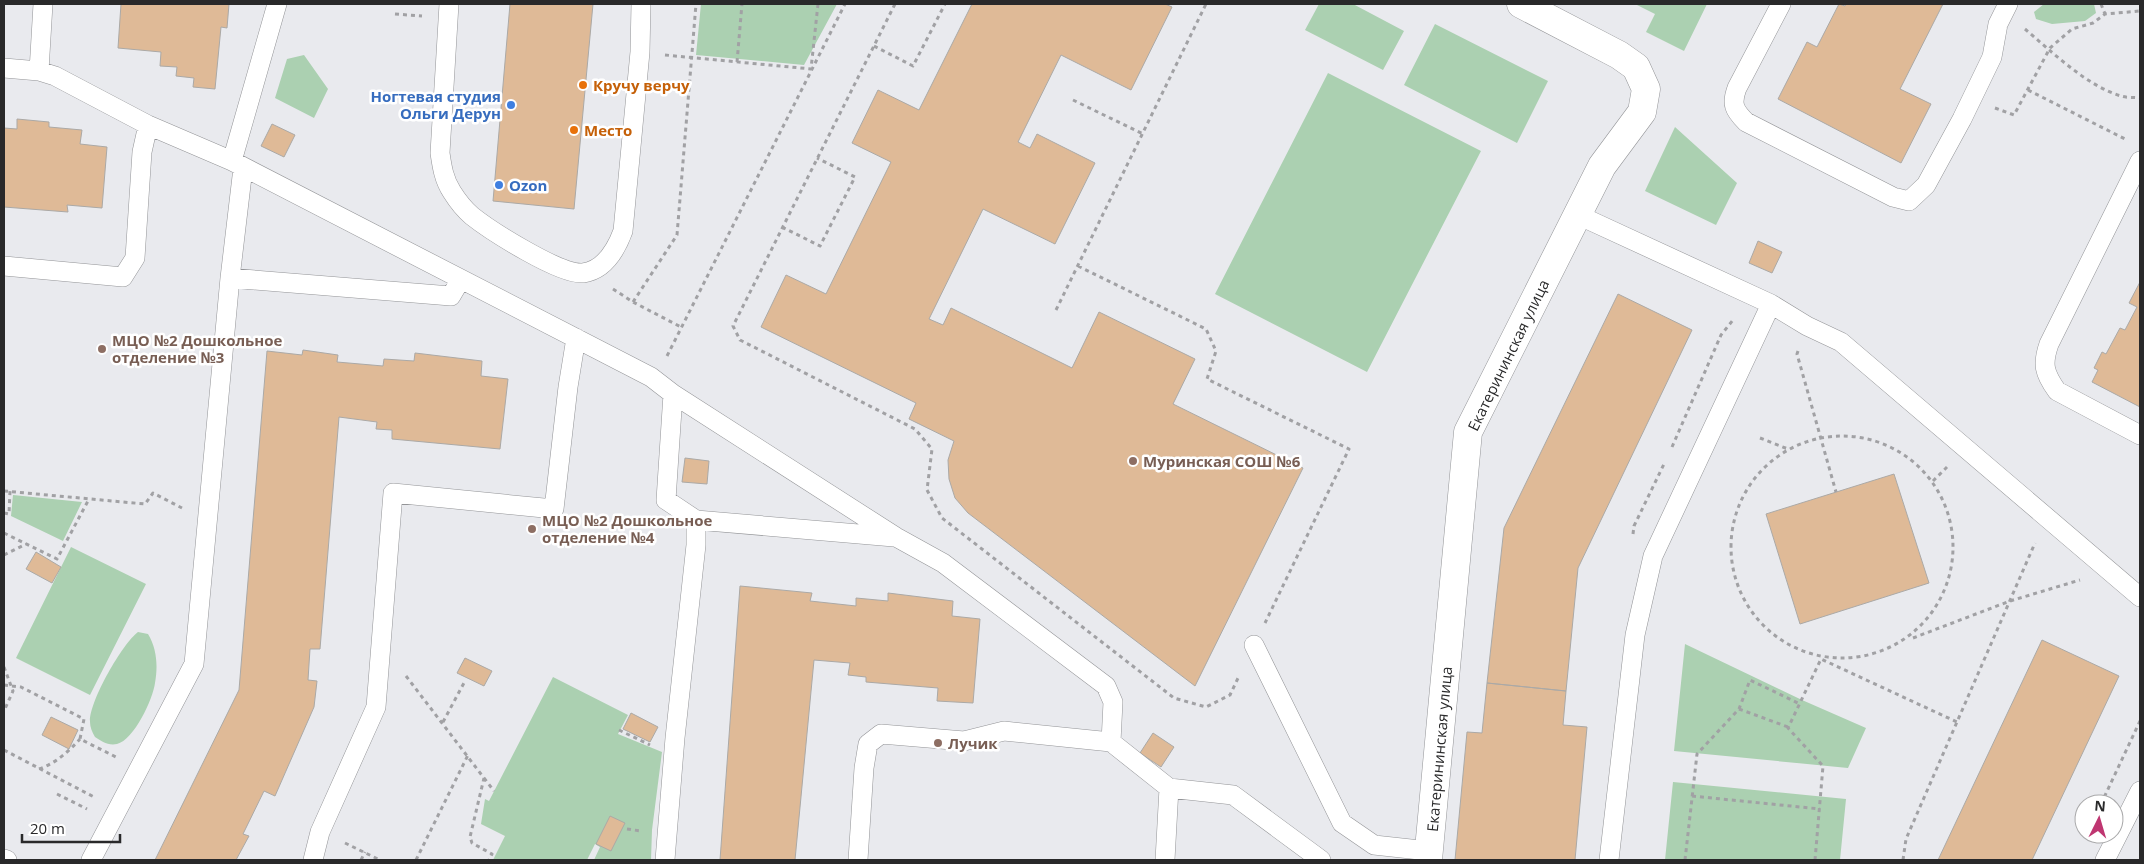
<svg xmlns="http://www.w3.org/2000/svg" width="2144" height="864" font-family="'Open Sans',sans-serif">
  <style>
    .green { fill: #abd0b1 }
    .building { fill: #dfba97; stroke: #aba9a6 }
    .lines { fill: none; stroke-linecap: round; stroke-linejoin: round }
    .lane-casing { stroke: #939497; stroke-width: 20 }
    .street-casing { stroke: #939497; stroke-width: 29 }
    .path { stroke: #a1a1a4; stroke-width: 3; stroke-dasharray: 4 4; stroke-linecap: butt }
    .lane { stroke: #fff; stroke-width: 19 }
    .street { stroke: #fff; stroke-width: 28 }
    .food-dot { fill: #e8710a; stroke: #fff; stroke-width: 2 }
    .shop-dot { fill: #3f7fe0; stroke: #fff; stroke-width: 2 }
    .education-dot { fill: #8d6e63; stroke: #fff; stroke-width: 2 }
    .labels { text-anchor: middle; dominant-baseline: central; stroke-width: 5; stroke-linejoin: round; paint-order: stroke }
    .food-label { font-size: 15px; font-weight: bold; fill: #c56008; stroke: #fff; text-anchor: start }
    .shop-label { font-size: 15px; font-weight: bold; fill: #366cbe; stroke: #fff; text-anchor: end }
    .education-label { font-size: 15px; font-weight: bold; fill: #785e54; stroke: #fff; text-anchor: start }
    .street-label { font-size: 15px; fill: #29292a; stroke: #fff }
  </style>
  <rect width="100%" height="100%" fill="#e9eaee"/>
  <!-- green -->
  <path class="green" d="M701,4H837L804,65L696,55Z
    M1319,4H1353L1404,31L1383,70L1305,30Z
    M1635,4H1707L1684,51L1646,32L1655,14Z
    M2044,4H2094L2096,13L2085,21L2052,24L2036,19L2034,12Z
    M1435,24L1548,81L1517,143L1404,85Z
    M304,55L328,89L314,118L275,98L287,59Z
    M1328,73L1481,151L1367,372L1215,294Z
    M1675,127L1737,183L1716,225L1645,191Z
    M13,495L82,502L63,541L11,516Z
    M71,547L146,584L90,695L16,658Z
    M138,632L148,634C157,649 158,666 155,683C153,699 134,740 117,744C108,746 101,741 95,737C92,732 90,727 90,722C89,702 122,644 138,632Z
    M1685,644L1802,700L1866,728L1848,768L1674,751Z
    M553,677L628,715L618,734L662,752L652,830L651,860H594L600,847L595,844L587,860H493L505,836L481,824L485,799L489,801Z
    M1673,782L1846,799L1840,860H1665Z"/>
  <!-- building -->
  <path class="building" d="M121,4H229L227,28L221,27L215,89L193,87L194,78L176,76L177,67L160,66L161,52L118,48Z
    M510,4H593L574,209L493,201Z
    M972,4H1165L1172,7L1131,90L1061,55L1018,142L1030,148L1037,134L1095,163L1055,244L983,209L929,319L943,325L951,308L1072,368L1099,312L1195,359L1173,404L1303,468L1195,686L968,513L955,498L949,479L948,460L954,441L909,419L916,403L761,327L786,275L826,294L891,162L852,143L878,90L919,110Z
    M1839,4L1845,6L1846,4H1943L1900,89L1931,104L1901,163L1778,99L1807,42L1817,47Z
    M17,119L49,122V127L82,130L80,144L107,147L102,208L67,205L68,212L4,207V128L17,129Z
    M272,124L295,135L284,157L261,146Z
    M1758,241L1782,252L1772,273L1749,263Z
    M2140,282V407L2092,382L2098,370L2094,368L2102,352L2106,354L2120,328L2125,330L2137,307L2129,303Z
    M1618,294L1692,330L1578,568L1566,691L1487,683L1504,528Z
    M303,350L338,355L337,362L383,366L384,359L414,361L415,353L482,361L481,376L508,379L500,449L392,439V430L376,429L377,422L339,417L320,649H310L308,680L317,681L314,707L275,796L264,791L243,834L249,836L236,860H155L239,690L267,351L302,355Z
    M685,458L709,461L707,484L682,482Z
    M1894,474L1929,583L1800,624L1766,514Z
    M36,552L61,567L52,583L26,569Z
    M740,586L812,593L810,601L856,606V598L888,601V593L953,601L952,616L980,619L973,703L937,701L938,688L866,682V677L848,675L850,663L814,660L795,860H720Z
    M2042,640L2119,676L2032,860H1938Z
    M465,658L492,671L484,686L457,673Z
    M1487,683L1566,691L1563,725L1587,727L1575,860H1455L1467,732L1482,733Z
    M631,713L658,727L650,742L623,729Z
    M51,717L78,730L69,749L42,735Z
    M1153,733L1174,747L1161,767L1140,753Z
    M610,816L625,823L611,851L596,844Z"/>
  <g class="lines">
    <defs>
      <path id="lane" d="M449,4L440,153C442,167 444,180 452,192C457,200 465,210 472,216C491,231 560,275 583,273C605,270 616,250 623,231L640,52L641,4
        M1781,4L1737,88C1731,104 1734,110 1746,122L1893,197L1909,201L1926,185L1962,119L1992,57L1998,24L2008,4
        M4,68L39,71L55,76L148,125L232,161L651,377L673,394L896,537L943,563L1106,686L1113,702L1111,742
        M39,71L43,4
        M232,161L277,4
        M2140,161L2049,344C2042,364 2044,373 2057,391L2140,435
        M1578,215L1771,304L1807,326L1841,342L2140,597
        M4,266L123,277L135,258L142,152L148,125
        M230,278L451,296L461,279
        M696,520L894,537
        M1254,645L1342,823L1374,845L1429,851
        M4,859L7,860
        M91,860L194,664L230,278L243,168
        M313,860L320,832L376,707L393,493L554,509L568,387L576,338
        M665,860L675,738L696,545V520L666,500L673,394
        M858,860L864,768L868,744L881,734L964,741L1004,731L1111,742L1169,788L1233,795L1321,860
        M1165,860L1169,788
        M1609,860L1635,635L1653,556L1771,304
        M2105,860L2140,791"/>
      <path id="street" d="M1428,860L1468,432L1602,166L1642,112L1646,89L1636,67L1619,55L1521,4"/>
    </defs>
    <!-- lane casing -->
    <use href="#lane" class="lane-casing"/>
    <!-- street casing -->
    <use href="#street" class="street-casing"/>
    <!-- path -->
    <path class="path" d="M895,4L733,326L740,340L915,429L932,449L927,490L942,518L1174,698L1206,707L1230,695L1239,676
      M2101,4L2105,14
      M395,14L422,16
      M2025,29C2052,52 2087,86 2121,96C2127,98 2134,97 2140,98
      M874,46L913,66L945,4
      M665,55L811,69L818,4
      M737,62L742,4
      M2028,90L2125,139
      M1073,100L1143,134
      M1995,108L2014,115L2050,48L2072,29L2093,23L2105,14L2140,11
      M782,227L820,246L855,177L817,158
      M1078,266L1206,329L1216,351L1207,379L1349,449L1265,623
      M613,289L633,302L681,327
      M633,302L677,235L696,4
      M1056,310L1206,4
      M1798,351L1797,354L1836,492
      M667,356L845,4
      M1731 547a111 111 0 1 1 222 0a111 111 0 1 1-222 0Z
      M1760,438L1788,449
      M1672,447L1721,335L1733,320
      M1933,481L1947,467
      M4,491L145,504L153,493L182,508
      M4,513L9,514L10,491
      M4,533L57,559L89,499
      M1633,534L1634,526L1664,464
      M4,555L26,544
      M1913,638L2010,601L2080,580
      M4,667L13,691L4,711
      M406,676L484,778L470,837L472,843L492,854L489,860
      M4,685L21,687L84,719L80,739L116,757
      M1739,709L1788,727
      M443,722L465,681
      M619,730L650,745
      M2139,745H2140
      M4,750L94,797
      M39,769C56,763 68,752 80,739
      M484,778L494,791
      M57,794L87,809
      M1692,796L1820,809
      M2101,804L2140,721
      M627,829L641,831
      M345,843L380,860
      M361,860L365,852
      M416,860L468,755
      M1685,860L1697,754L1739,709L1750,680L1800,704
      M1815,860L1823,766L1788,728L1821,659L1957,722
      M1903,860L1906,839L2035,543"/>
    <!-- lane -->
    <use href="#lane" class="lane"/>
    <!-- street -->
    <use href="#street" class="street"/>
  </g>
  <!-- markers -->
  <g class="food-dot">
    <circle cx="583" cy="85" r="5"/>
    <circle cx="574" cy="130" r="5"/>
  </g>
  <g class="shop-dot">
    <circle cx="511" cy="105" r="5"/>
    <circle cx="499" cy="185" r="5"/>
  </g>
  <g class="education-dot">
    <circle cx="102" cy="349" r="5"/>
    <circle cx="1133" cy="461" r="5"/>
    <circle cx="532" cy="529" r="5"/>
    <circle cx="938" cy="743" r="5"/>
  </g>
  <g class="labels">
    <!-- food labels -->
    <g class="food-label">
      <text x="593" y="85">Кручу верчу</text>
      <text x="584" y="130">Место</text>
    </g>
    <!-- shop labels -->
    <g class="shop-label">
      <text x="501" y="96">Ногтевая студия<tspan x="501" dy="17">Ольги Дерун</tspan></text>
      <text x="509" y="185" text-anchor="start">Ozon</text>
    </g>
    <!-- education labels -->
    <g class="education-label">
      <text x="112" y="340">МЦО №2 Дошкольное<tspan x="112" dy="17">отделение №3</tspan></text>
      <text x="1143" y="461">Муринская СОШ №6</text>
      <text x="542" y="520">МЦО №2 Дошкольное<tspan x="542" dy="17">отделение №4</tspan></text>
      <text x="948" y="743">Лучик</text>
    </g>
    <!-- street labels -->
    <g class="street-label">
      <text transform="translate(1508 355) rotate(-64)">Екатерининская улица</text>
      <text transform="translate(1439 749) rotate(-85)">Екатерининская улица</text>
    </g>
  </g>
  <!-- border -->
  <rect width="2144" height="864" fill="none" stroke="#29292a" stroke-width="10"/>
  <!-- north arrow -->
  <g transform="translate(2099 819) rotate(5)"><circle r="24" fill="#ffffff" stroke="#a9a9aa"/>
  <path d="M0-4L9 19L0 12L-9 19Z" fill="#bf3671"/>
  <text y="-8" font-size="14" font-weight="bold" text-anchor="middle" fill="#29292a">N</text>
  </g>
  <!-- scale -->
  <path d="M22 834v8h98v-8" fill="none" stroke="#29292a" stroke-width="2.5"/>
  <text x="30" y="834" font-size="15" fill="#29292a" stroke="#ffffff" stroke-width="4" paint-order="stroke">20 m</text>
</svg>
